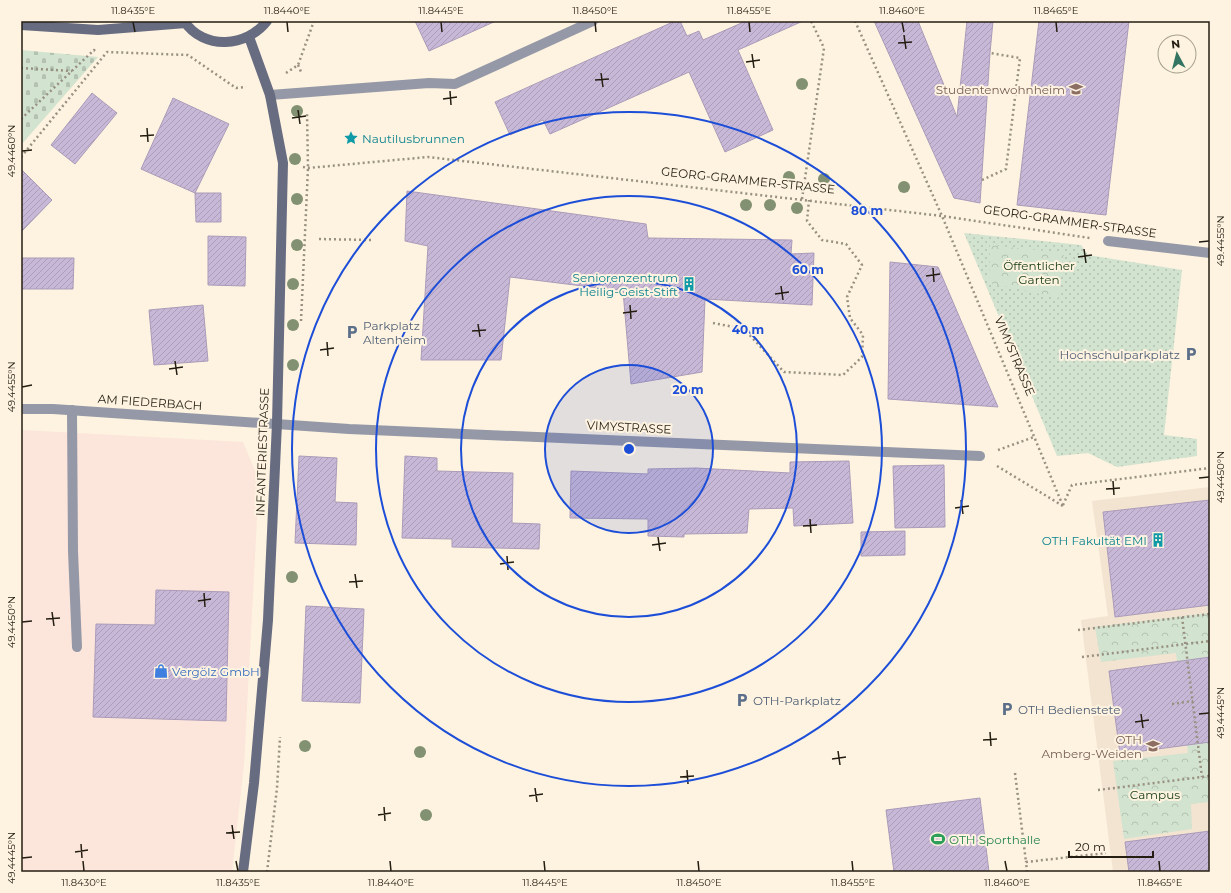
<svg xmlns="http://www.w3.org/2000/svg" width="1231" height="893" font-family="Montserrat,sans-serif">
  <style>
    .commercial { fill: #fce5da }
    .education { fill: #f3e4d1 }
    .grass { fill: url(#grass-dots) }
    .cemetery { fill: url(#cemetery-stones) }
    .park { fill: url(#park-crowns) }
    .building { fill: url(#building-hatch); stroke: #ab9bb9 }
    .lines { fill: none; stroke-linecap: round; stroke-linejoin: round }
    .path { stroke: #989080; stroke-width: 2.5; stroke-dasharray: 2 3; stroke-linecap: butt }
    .lane { stroke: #9598a6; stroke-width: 10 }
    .street { stroke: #9598a6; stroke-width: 10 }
    .secondary { stroke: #686c80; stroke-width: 10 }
    .tree { fill: #829171 }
    .ticks { fill: none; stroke: #241e12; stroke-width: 1.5 }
    .ring { fill: none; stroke: #1d4ed8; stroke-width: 2 }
    .labels { text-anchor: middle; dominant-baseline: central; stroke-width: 4; stroke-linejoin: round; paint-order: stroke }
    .education-label { font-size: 12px; fill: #785e54; stroke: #fdf3e0; text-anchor: end }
    .culture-label { font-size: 12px; fill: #0d838f; stroke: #fdf3e0; text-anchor: end }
    .street-label { font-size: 12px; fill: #241e12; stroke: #fdf3e0 }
    .park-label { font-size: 12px; fill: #1d4117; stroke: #fdf3e0 }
    .service-label { font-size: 12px; fill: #4e5e75; stroke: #fdf3e0; text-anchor: start }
    .shop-label { font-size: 12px; fill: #366cbe; stroke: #fdf3e0; text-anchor: start }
    .leisure-label { font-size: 12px; fill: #27864d; stroke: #fdf3e0; text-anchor: start }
    .centre { fill: #1d4ed8; stroke: #fdf3e0; stroke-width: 2 }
    .ring-label { font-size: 12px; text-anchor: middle; font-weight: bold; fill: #1d4ed8; stroke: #fdf3e0; stroke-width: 4; stroke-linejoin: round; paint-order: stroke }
    .neatline { fill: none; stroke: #241e12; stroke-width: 1.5 }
    .ticks-label { font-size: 10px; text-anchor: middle; fill: #241e12 }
  </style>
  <defs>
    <pattern id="grass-dots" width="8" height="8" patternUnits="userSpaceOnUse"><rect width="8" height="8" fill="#d2e3cf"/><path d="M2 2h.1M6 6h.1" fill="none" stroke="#b4c2b1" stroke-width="1.8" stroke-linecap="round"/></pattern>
    <pattern id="cemetery-stones" width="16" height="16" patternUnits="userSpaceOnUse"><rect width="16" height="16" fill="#d2e3cf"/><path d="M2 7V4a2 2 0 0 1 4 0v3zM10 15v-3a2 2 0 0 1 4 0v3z" fill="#b4c2b1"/></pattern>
    <pattern id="park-crowns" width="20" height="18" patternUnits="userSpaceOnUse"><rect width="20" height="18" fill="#d2e3cf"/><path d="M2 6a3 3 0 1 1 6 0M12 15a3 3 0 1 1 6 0" fill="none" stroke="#b4c2b1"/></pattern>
    <pattern id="building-hatch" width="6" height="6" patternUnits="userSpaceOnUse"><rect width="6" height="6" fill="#c8b8d7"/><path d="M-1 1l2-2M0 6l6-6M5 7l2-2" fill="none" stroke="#ac9eb8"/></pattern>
  </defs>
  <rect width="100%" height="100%" fill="#fdf3e0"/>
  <!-- commercial -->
  <path class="commercial" d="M21,430L243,442L259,480L244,764L232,872H21Z"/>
  <!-- education -->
  <path class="education" d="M1210,487V872H1113L1081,620L1108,616L1092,501Z"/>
  <!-- grass -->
  <path class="grass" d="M964,233L1081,245L1088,255L1182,270L1164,435L1197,439V456L1117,467L1088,453L1057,456Z"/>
  <!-- cemetery -->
  <path class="cemetery" d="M21,50L98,57L21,145Z"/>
  <!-- park -->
  <path class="park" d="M990,245L1064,253L1058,298L989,283Z
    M1210,578V802L1191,804L1192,829L1124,839L1113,761L1188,753L1176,653L1101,662L1095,627L1208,613L1203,579Z"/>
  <!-- building -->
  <path class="building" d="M415,21H496L429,51Z
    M675,21H680L687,36L699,31L703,40L746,21H803L738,50L773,130L725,152L689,72L550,134L543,120L510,135L495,102Z
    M874,21H918L957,117L967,21H993L990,53L980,203L954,198Z
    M1039,21H1129L1106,215L1017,205Z
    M92,93L117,113L75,164L51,145Z
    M173,98L229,124L195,193L141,169Z
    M21,169L52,200L21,232Z
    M407,191L646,224L648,238L792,240L791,254L814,253L812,305L705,299L702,372L631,384L623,291L510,277L501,360H421L428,246L405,241Z
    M195,193H221V222H196Z
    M208,236L246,237L245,286L208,285Z
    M21,258H74L73,289H21Z
    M890,262L938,267L998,407L888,399Z
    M203,305L208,361L154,365L149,310Z
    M299,456L337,458L335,502L357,503L356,545L295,543Z
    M405,456L437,458V471L513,473L512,523L540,524L539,549L452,547V539L402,538Z
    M849,461L853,523L794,526L793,508L749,509L747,533L684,534V537L648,536V519L570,518L571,471L648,474V469L696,468L790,473V462Z
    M944,465L945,527L895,528L893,466Z
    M1210,500V605L1115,617L1103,512Z
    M905,531V555L861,556V532Z
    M156,590L229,592L226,721L93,717L96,624L155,625Z
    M306,606L364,609L360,703L302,701Z
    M1210,657V742L1120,754L1109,671Z
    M980,798L989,872H894L886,810Z
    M1210,831V872H1129L1125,842Z"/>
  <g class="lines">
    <!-- path -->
    <path class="path" d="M855,21L942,216L1063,506
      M298,65L302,74
      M21,68L72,71
      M286,73L298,65L314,21
      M21,119L94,50L95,51
      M21,157L107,52L188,55L236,88L246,87
      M303,167L308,168L428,157L942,216L1090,238
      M982,180L1006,169L1020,58L990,53
      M802,199L824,48L811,21
      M319,239L371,240
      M301,321L308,168L307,112
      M713,323L744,329L784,372L843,375L862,357L863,335L850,318L847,297L862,265L846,244L822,240L807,221L809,200
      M998,450L1034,437
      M997,466L1063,506
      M1063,505L1072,485L1210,468
      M1182,617L1202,777
      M1078,630L1210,614
      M1082,657L1210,641
      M1172,704L1193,701
      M1015,773L1026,862
      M1098,790L1210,776
      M267,872L277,788L280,737
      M1027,872L1026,862L1106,853"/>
    <!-- lane -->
    <path class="lane" d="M72,410L73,551L77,647"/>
    <!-- street -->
    <path class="street" d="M270,95L429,83L455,84L593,21
      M1108,241L1210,253
      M21,409H53L349,429L980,456"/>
    <!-- secondary -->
    <path class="secondary" d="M184,21C204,51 247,47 267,21
      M21,25L98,30L186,23
      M243,872L254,783L268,620L277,423L283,163L270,95L249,37"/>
  </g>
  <!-- trees -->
  <g class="tree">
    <circle cx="802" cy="84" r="6"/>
    <circle cx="297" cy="111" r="6"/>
    <circle cx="295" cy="159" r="6"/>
    <circle cx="789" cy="177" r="6"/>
    <circle cx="824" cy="179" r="6"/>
    <circle cx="904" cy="187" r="6"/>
    <circle cx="297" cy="199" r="6"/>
    <circle cx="746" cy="205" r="6"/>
    <circle cx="770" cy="205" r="6"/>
    <circle cx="797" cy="208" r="6"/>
    <circle cx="297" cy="245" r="6"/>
    <circle cx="293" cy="284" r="6"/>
    <circle cx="293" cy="325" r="6"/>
    <circle cx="293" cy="365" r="6"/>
    <circle cx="292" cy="577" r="6"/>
    <circle cx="305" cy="746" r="6"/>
    <circle cx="420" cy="752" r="6"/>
    <circle cx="426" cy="815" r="6"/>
  </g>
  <!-- ticks -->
  <path class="ticks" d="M133,22L135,32M287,22L288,32M441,22L442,32M595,22L596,32M749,22L750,32M902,22L904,32M1056,22L1057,32M904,35L906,49M898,43L912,42M752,54L754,68M746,62L760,60M601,73L603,87M595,80L609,79M450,91L451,105M443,99L457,97M298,110L300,124M292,118L306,116M147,128L148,142M140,136L154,135M22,151L32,150M1199,242L1209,241M1084,249L1086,263M1078,257L1092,255M933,268L934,282M926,276L940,274M781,286L783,300M775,294L789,292M630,305L631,319M623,313L637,311M478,324L480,337M472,331L486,330M327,342L328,356M320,350L334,348M175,361L177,375M169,369L183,367M22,387L32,385M1199,478L1209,477M1113,481L1114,495M1106,489L1120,488M961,500L963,514M955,508L969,506M810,519L811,533M803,526L817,525M658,537L660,551M652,545L666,543M507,556L508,570M500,564L514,562M355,574L357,588M349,582L363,581M204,593L205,607M198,601L211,599M52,612L54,626M46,619L60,618M22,622L32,621M1141,714L1143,728M1199,714L1209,713M1135,722L1149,720M990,732L991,746M983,740L997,739M838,751L840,765M832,759L846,757M687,770L688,784M680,777L694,776M535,788L537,802M529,796L543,794M384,807L385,821M378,815L391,813M232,825L234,839M226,833L240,832M81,844L82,858M75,852L88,850M22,858L32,857M83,861L84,871M236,861L238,871M390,861L391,871M544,861L545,871M698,861L699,871M852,861L853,871M1005,861L1007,871M1159,861L1160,871"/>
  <!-- distance rings -->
  <circle cx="629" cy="449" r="84" fill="#1d4ed8" fill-opacity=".12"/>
  <g class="ring">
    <circle cx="629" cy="449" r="84"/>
    <circle cx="629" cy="449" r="168"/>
    <circle cx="629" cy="449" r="253"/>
    <circle cx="629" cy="449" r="337"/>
  </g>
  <!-- icons -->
  <defs>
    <symbol id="university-bare" viewBox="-9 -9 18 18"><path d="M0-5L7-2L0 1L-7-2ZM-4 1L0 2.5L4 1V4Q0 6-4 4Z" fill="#8d6e63" stroke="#fdf3e0" stroke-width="2.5" paint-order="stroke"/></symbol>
    <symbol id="sight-bare" viewBox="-9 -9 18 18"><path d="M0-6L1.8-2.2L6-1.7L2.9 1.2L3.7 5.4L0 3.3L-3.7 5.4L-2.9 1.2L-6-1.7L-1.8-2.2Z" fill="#0f9aa8" stroke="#fdf3e0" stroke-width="2.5" paint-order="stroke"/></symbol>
    <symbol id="building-bare" viewBox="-9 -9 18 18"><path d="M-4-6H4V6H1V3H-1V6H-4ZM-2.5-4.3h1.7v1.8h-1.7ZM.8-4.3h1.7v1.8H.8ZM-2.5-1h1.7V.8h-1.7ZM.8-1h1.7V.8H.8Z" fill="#0f9aa8" stroke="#fdf3e0" stroke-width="2.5" paint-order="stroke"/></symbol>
    <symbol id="parking-bare" viewBox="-9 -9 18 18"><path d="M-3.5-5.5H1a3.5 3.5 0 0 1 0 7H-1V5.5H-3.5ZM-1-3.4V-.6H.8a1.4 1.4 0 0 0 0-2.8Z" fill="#5c6f8a" stroke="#fdf3e0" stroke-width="2.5" paint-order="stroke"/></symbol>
    <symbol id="shop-bare" viewBox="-9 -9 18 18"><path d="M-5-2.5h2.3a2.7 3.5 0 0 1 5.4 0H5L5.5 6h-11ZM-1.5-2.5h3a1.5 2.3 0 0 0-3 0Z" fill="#3f7fe0" stroke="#fdf3e0" stroke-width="2.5" paint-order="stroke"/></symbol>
    <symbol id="stadium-bare" viewBox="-9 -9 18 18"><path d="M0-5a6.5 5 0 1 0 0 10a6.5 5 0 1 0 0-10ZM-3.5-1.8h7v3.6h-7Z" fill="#2e9e5b" stroke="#fdf3e0" stroke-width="2.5" paint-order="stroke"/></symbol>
  </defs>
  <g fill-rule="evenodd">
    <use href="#university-bare" x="1066" y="79" width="20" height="20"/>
    <use href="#sight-bare" x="341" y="128" width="20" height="20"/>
    <use href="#building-bare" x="679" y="274" width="20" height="20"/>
    <use href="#parking-bare" x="342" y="322" width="20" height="20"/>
    <use href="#parking-bare" x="1181" y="344" width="20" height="20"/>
    <use href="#building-bare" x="1148" y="530" width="20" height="20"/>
    <use href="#shop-bare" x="151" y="661" width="20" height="20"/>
    <use href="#parking-bare" x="732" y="690" width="20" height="20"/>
    <use href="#parking-bare" x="997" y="699" width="20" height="20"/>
    <use href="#university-bare" x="1143" y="736" width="20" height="20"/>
    <use href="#stadium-bare" x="928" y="829" width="20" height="20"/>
  </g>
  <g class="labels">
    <!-- education labels -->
    <g class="education-label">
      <text x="1065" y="89">Studentenwohnheim</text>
      <text x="1142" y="739">OTH<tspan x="1142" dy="14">Amberg-Weiden</tspan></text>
    </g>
    <!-- culture labels -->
    <g class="culture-label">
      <text x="362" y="138" text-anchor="start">Nautilusbrunnen</text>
      <text x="678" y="277">Seniorenzentrum<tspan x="678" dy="14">Heilig-Geist-Stift</tspan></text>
      <text x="1147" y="540">OTH Fakultät EMI</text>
    </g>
    <!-- street labels -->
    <g class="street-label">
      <text transform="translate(748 180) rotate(6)">GEORG-GRAMMER-STRASSE</text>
      <text transform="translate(1070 221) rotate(8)">GEORG-GRAMMER-STRASSE</text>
      <text transform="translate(1015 356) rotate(67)">VIMYSTRASSE</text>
      <text transform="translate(150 402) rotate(4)">AM FIEDERBACH</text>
      <text transform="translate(629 427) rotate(3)">VIMYSTRASSE</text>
      <text transform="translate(262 452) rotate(-88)">INFANTERIESTRASSE</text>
    </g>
    <!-- park labels -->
    <g class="park-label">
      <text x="1039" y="265">Öffentlicher<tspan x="1039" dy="14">Garten</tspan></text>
      <text x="1155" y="794">Campus</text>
    </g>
    <!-- service labels -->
    <g class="service-label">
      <text x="363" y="325">Parkplatz<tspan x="363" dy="14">Altenheim</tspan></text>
      <text x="1180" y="354" text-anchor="end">Hochschulparkplatz</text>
      <text x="753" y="700">OTH-Parkplatz</text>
      <text x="1018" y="709">OTH Bedienstete</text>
    </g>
    <!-- shop labels -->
    <g class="shop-label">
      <text x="172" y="671">Vergölz GmbH</text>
    </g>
    <!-- leisure labels -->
    <g class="leisure-label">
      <text x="949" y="839">OTH Sporthalle</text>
    </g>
  </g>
  <circle cx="629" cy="449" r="6" class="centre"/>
  <g class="ring-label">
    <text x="867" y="215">80 m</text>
    <text x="808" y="274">60 m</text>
    <text x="748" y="334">40 m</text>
    <text x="688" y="394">20 m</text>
  </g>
  <!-- border -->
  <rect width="1231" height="893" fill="none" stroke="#fdf3e0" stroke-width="44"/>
  <!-- north arrow -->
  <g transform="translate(1177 54) rotate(353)"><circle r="19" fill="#fdf3e0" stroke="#a69e8e"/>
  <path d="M0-3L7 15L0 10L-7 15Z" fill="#337462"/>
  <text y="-6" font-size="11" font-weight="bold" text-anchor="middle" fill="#241e12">N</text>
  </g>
  <!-- scale -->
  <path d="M1069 851v6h84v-6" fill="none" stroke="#241e12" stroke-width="2"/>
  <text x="1075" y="851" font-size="12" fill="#241e12" stroke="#fdf3e0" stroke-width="3" paint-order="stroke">20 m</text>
  <rect x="22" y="22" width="1187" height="849" class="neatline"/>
  <g class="ticks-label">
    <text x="133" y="14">11.8435°E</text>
    <text x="287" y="14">11.8440°E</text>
    <text x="441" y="14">11.8445°E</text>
    <text x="595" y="14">11.8450°E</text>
    <text x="749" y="14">11.8455°E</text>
    <text x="902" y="14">11.8460°E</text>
    <text x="1056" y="14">11.8465°E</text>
    <text transform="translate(11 151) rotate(-90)" y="4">49.4460°N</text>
    <text transform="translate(1220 241) rotate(-90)" y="4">49.4455°N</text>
    <text transform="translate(11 387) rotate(-90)" y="4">49.4455°N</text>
    <text transform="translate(1220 477) rotate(-90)" y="4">49.4450°N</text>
    <text transform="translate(11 622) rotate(-90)" y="4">49.4450°N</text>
    <text transform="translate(1220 713) rotate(-90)" y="4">49.4445°N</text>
    <text transform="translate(11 858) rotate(-90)" y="4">49.4445°N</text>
    <text x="84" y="886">11.8430°E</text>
    <text x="238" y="886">11.8435°E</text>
    <text x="391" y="886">11.8440°E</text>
    <text x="545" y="886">11.8445°E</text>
    <text x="699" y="886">11.8450°E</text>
    <text x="853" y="886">11.8455°E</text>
    <text x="1007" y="886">11.8460°E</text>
    <text x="1160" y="886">11.8465°E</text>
  </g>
</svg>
